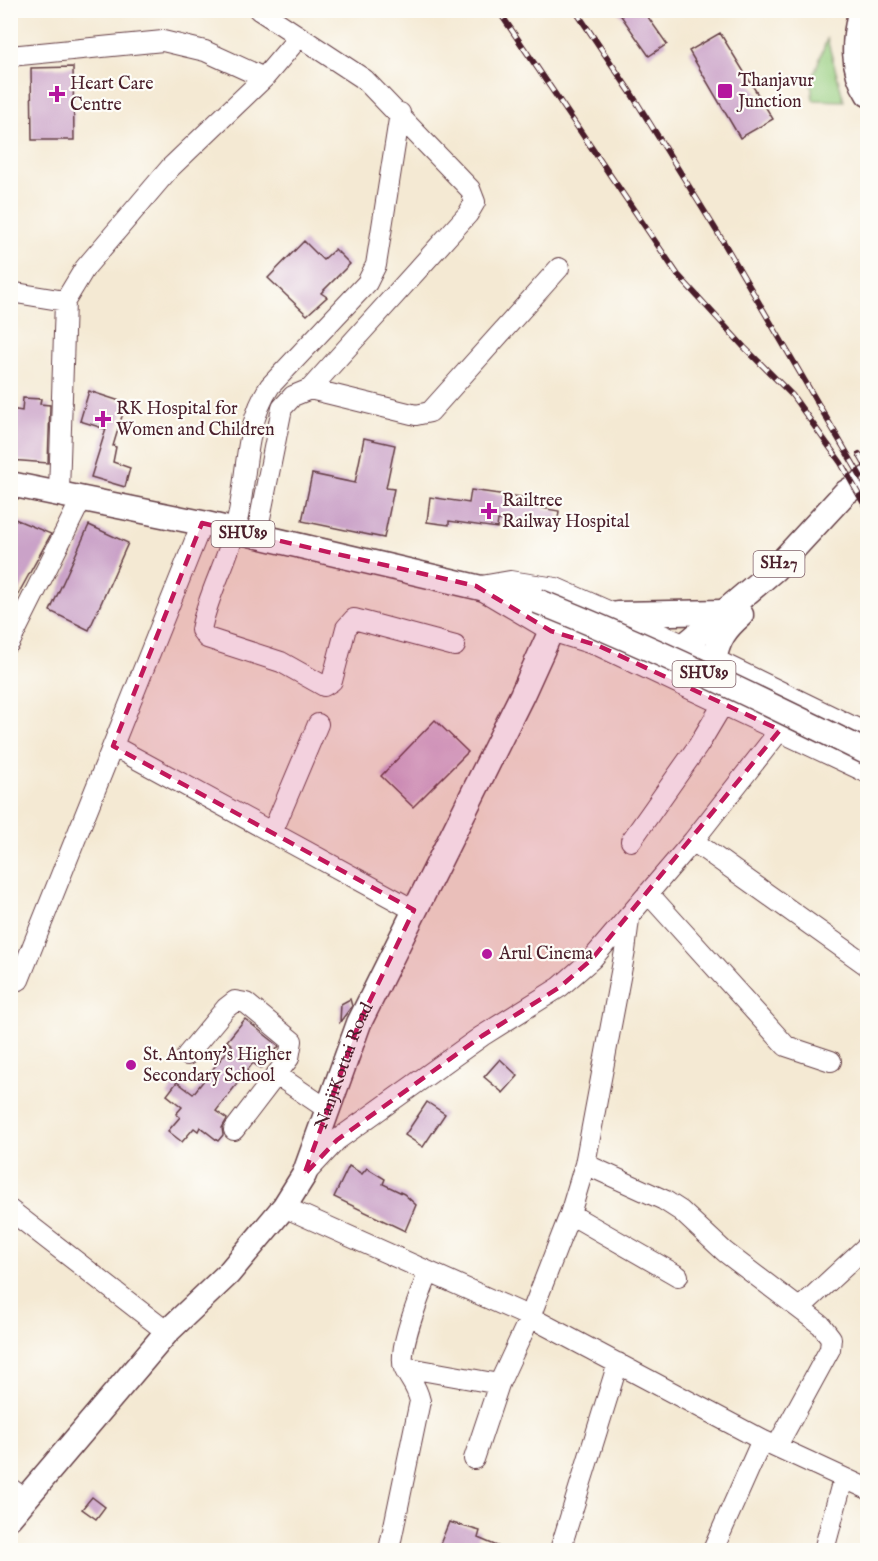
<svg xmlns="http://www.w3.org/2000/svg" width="878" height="1561" font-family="'IM FELL English',serif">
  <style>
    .green { fill: #97ce80; stroke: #707656; stroke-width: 1.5 }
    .building { fill: #caa2c8 }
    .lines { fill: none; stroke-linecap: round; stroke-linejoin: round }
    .minor-casing { stroke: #643d44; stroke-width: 22 }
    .major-casing { stroke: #643d44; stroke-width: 27 }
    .minor { stroke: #fff; stroke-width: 20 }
    .major { stroke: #fff; stroke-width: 24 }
    .rail-casing { stroke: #4a1f2b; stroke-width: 6 }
    .rail { stroke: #fdfcf7; stroke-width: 4; stroke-dasharray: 11; stroke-linecap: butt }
    .major-bridge-casing { stroke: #643d44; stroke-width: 27; stroke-linecap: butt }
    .major-bridge { stroke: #fff; stroke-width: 24 }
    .marked { fill: #c2185b; fill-opacity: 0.2; stroke: #c2185b; stroke-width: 4.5; stroke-dasharray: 12 8; stroke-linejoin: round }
    .poi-dot { fill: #b5179e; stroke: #fdfcf7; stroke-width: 2 }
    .labels { text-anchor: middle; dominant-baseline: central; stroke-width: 4.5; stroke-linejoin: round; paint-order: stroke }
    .shield { fill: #fdfcf7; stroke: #806168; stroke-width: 1.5 }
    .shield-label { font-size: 16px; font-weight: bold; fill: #4a1f2b }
    .poi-label { font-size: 18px; fill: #4a1f2b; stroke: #fdfcf7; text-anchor: start }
    .street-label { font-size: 18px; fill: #4a1f2b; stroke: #fdfcf7 }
  </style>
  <rect width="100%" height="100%" fill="#fdfcf7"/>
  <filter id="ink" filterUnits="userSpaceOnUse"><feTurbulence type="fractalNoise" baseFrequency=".0167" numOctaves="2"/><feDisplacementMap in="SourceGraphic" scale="12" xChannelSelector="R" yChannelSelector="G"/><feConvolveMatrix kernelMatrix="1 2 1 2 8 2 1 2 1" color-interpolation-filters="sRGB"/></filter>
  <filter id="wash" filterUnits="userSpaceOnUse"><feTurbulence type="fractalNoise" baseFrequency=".008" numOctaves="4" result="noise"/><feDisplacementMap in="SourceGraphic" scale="24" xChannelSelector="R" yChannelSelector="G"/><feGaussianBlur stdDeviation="1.35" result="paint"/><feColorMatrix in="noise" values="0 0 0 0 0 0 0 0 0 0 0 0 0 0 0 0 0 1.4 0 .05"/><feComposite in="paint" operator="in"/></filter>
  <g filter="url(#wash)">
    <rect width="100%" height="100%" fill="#f4e9d3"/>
    <!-- green -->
    <path class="green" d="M827,39L844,101L813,100L811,82Z"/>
    <g id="blocks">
      <!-- building -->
      <path class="building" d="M617,10H643L667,44L649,56Z
        M720,33L773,119L740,138L689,51Z
        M73,67L74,140H32L31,68Z
        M304,241L323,260L335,249L350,264L321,293L327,297L307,315L268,278Z
        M89,391L126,403L113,446L116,447L113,462L130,468L125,487L91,477L106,429L80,421Z
        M23,398L41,399L40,404L50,405L48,463L10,460V409L22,411Z
        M364,438L395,445L386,488L394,489L384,538L302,521L312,474L355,483Z
        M471,490L542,500L541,508L559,511L557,526L542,524L541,527L498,520L497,528L449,521V525L427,522L430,497L469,503Z
        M10,517L51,534L10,609Z
        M89,525L128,543L89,630L50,611Z
        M435,720L468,752L413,807L381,776Z
        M350,999L352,1006L340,1022L341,1004Z
        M245,1019L279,1046L261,1069L253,1063L216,1111L227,1119L222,1128L223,1135L218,1141L200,1127L198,1131L194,1128L182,1142L168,1131L180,1117L176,1114L182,1107L167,1095L177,1082L193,1094L232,1045L227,1041Z
        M500,1059L518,1076L503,1093L484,1077Z
        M427,1102L445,1114L423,1147L405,1135Z
        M349,1166L362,1174L367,1168L385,1179L383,1184L404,1194L416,1205L405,1231L334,1197Z
        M92,1497L105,1507L96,1519L82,1509Z
        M449,1522L480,1531L478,1538L509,1551L438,1549Z"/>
    </g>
  </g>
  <g filter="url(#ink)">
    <use href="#blocks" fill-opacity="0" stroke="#643d44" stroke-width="1.5"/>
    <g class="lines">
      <defs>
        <path id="minor" d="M10,56L163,41L205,51L264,78
          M400,113L376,265L367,283L270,386C241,430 249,484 234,533C225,566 207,597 201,630L207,638L281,662L324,686L332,681L346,628L354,619L455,646
          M10,292L65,301
          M310,389L416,415L430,412L559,268
          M59,492L65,301L85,268L170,168L264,78L299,37
          M256,538L282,408L293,396L310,389L468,214L475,202L470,189L364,79L259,10
          M481,586L510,581L556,588L685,645L868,734
          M485,592L551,631L599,646L868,773
          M10,642L82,498
          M113,746L414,910
          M272,833L318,724
          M631,841L698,746L723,704
          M693,841L868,966
          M648,893L786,1046L831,1061
          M19,980L202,523
          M187,1055L226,1008L235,1001L246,1003L292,1041L289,1058L234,1130
          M277,1075L327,1109
          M585,1164L664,1200L681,1211L725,1252L821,1325L831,1338L830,1349L777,1446
          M308,1171L337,1140L482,1036L560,987L592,959L693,841L780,730L794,698
          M284,1207L530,1317L762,1440L868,1489
          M10,1210L167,1332
          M570,1214L678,1276
          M800,1308L868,1245
          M404,1367L499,1384
          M474,1459L499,1384L530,1317L570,1214L585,1164L625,951L629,919
          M10,1488L26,1500
          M389,1550L420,1401C416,1384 410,1381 404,1368C397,1348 421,1294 428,1273
          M560,1550L618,1363
          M713,1550L762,1440
          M824,1550L843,1479"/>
        <g id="major">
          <path d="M861,10C853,39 851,68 868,94"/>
          <path d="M10,484L202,523L537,601"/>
          <path d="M618,614L724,612"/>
          <path d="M685,645L774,570L845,493L868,478"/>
          <path d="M714,659C719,638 725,629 741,615"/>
          <path id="s1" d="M10,1517L167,1332L228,1274L284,1207L304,1175L359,1023L522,695L551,631"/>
        </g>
      </defs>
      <!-- minor casing -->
      <use href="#minor" class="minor-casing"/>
      <!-- major casing -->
      <use href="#major" class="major-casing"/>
      <!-- minor -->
      <use href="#minor" class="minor"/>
      <!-- major -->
      <use href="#major" class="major"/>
      <defs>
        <path id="rail" d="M498,10L678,275L744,347L792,395L841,463L868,511
          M575,10L631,93L721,238L868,489
          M859,454L868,470"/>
      </defs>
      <!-- rail casing -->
      <use href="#rail" class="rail-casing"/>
      <!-- rail -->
      <use href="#rail" class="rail"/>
      <defs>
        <path id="major-bridge" d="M537,601C650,646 759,699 868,753"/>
      </defs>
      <!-- major-bridge casing -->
      <use href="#major-bridge" class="major-bridge-casing"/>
      <!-- major-bridge -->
      <use href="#major-bridge" class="major-bridge"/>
    </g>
  </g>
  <!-- marked area -->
  <path class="marked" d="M202,523L476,586L551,631L599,646L780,730L592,959L560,987L482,1036L337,1140L304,1175L359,1023L414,910L113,746Z"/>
  <!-- markers -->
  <g class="poi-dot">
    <rect x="717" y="83" width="16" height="16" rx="3"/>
    <path d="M54 85h6v6h6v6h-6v6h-6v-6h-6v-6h6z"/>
    <path d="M100 410h6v6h6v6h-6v6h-6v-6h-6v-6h6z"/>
    <path d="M486 502h6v6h6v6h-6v6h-6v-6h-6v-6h6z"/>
    <circle cx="487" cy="954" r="6"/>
    <circle cx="131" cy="1065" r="6"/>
  </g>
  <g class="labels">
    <!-- shield labels -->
    <g class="shield">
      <rect x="211.5" y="521" width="63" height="26" rx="4.5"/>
      <rect x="753.5" y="551" width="51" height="26" rx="4.5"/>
      <rect x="672.5" y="661" width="63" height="26" rx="4.5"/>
    </g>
    <g class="shield-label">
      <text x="243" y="534">SHU89</text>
      <text x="779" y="564">SH27</text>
      <text x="704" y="674">SHU89</text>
    </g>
    <!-- poi labels -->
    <g class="poi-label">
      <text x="738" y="81">Thanjavur<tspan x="738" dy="21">Junction</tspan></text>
      <text x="70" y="84">Heart Care<tspan x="70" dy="21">Centre</tspan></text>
      <text x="116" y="409">RK Hospital for<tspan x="116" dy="21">Women and Children</tspan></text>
      <text x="502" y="501">Railtree<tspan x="502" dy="21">Railway Hospital</tspan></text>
      <text x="499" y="954">Arul Cinema</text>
      <text x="143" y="1055">St. Antony's Higher<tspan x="143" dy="21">Secondary School</tspan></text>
    </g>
    <!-- street labels -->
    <g class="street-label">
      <text stroke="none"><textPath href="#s1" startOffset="568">NanjiKottai Road</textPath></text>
    </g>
  </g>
  <!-- margin -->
  <rect width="878" height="1561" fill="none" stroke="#fdfcf7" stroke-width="36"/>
</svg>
